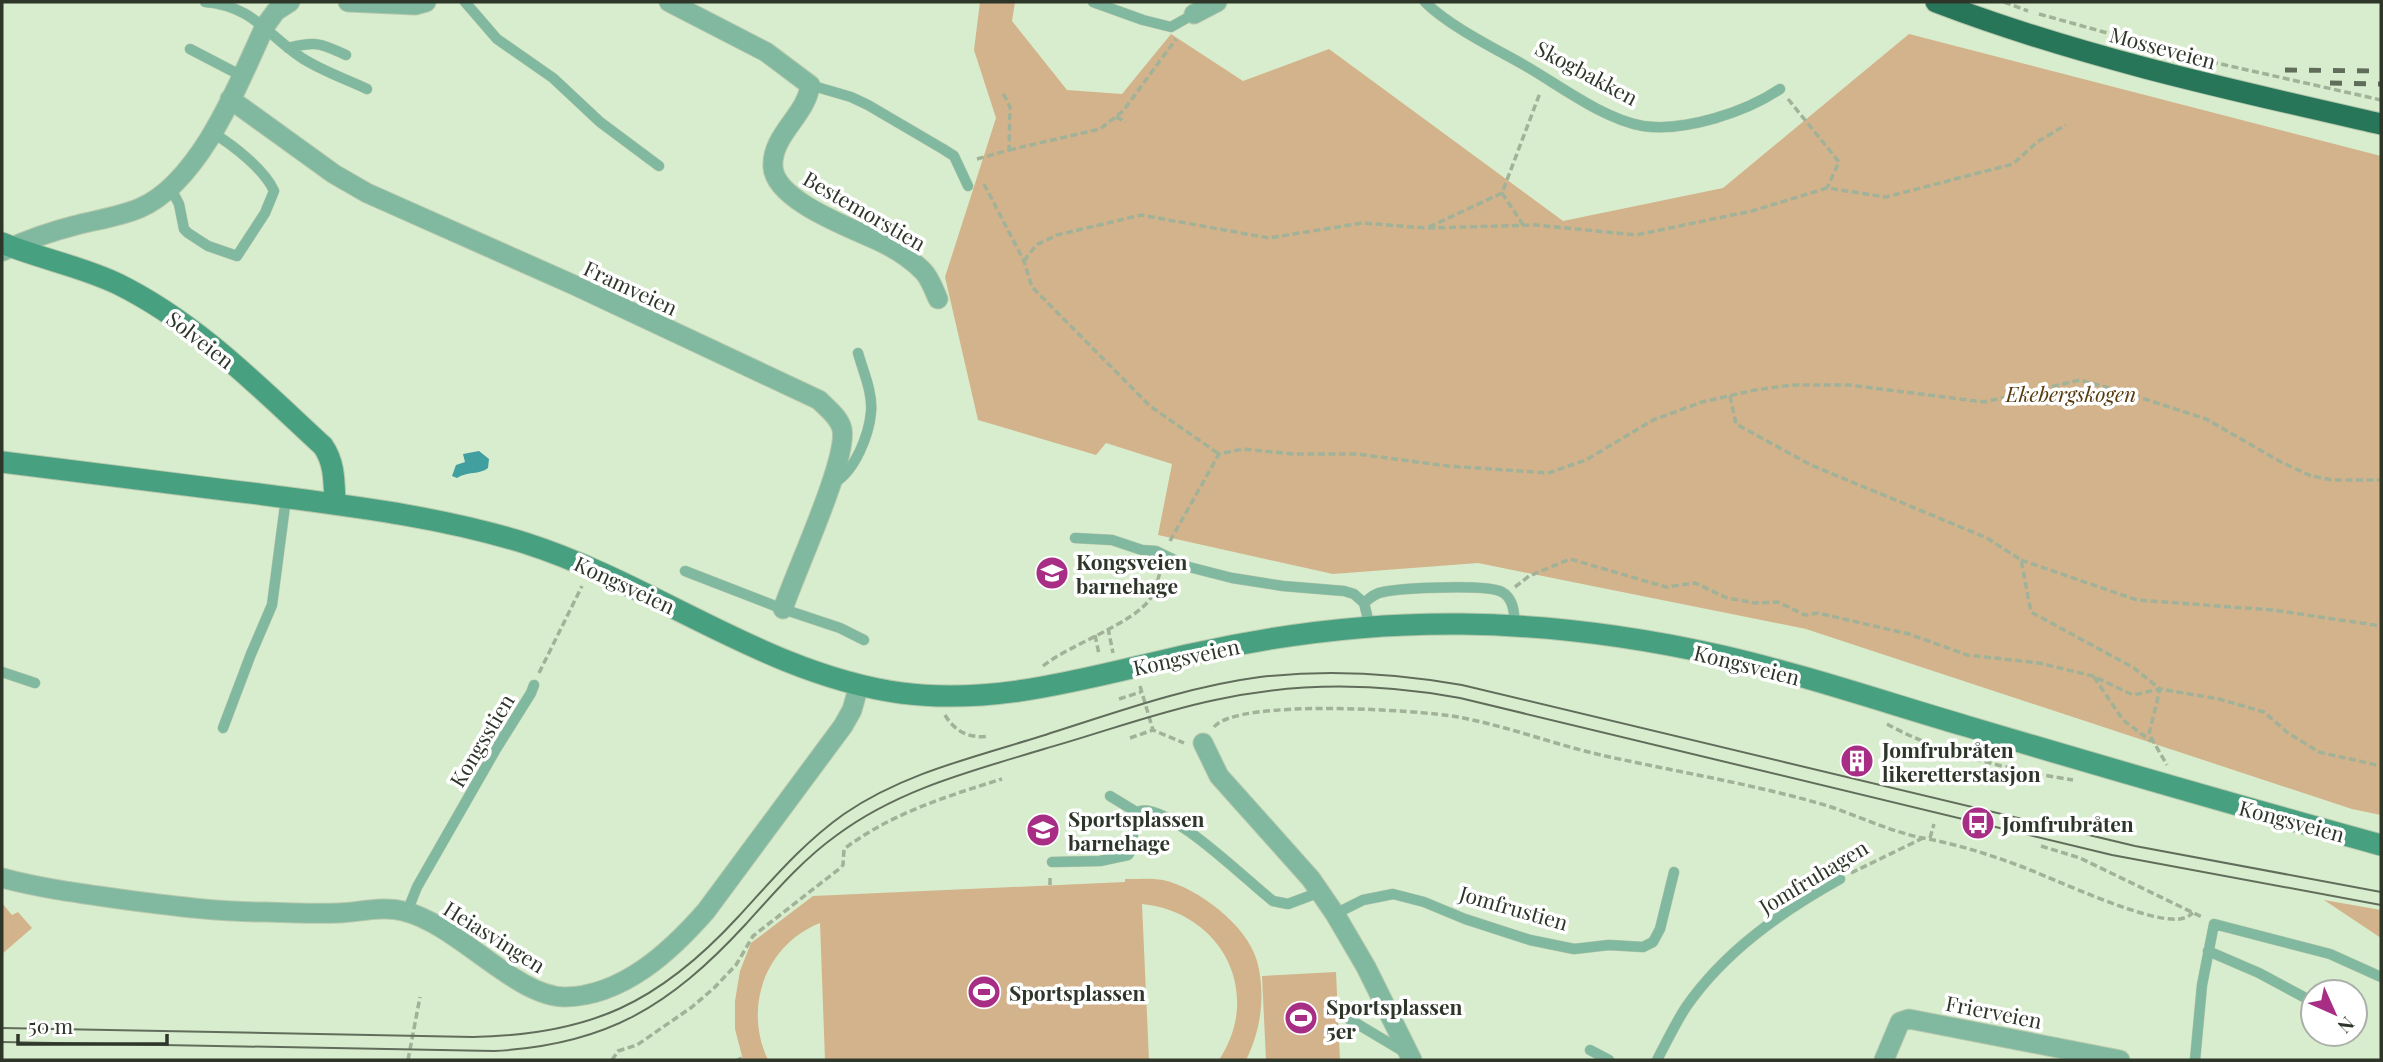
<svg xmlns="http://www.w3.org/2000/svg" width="2383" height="1062" font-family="'Playfair Display',serif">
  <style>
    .green { fill: #d3b38b }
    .water { fill: #419fa0 }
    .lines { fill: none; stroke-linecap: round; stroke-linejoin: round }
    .lane-casing { stroke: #b6c8ac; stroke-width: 11 }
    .street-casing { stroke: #b6c8ac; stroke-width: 21 }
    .secondary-casing { stroke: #b6c8ac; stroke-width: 23 }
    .highway-casing { stroke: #b6c8ac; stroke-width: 23 }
    .path { stroke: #a1b298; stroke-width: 3.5; stroke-dasharray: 7 3.5; stroke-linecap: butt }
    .lane { stroke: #81b8a0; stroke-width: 10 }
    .street { stroke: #81b8a0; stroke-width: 19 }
    .secondary { stroke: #47a07f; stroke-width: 21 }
    .highway { stroke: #28765a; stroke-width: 21 }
    .tram { stroke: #616d5b; stroke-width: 2 }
    .rail { stroke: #616d5b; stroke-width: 5; stroke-dasharray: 12 12; stroke-linecap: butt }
    .labels { text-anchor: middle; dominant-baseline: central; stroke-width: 7; stroke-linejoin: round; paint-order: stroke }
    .street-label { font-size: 21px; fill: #2e362a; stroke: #fff }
    .park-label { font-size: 21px; font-style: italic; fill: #563a0d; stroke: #fff }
    .poi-label { font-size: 21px; font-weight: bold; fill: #2e362a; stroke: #fff; text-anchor: start }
  </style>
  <rect width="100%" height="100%" fill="#d8edcd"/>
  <!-- green -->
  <path class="green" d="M980,2H1015L1012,21L1067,90L1122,94L1171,34L1243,81L1329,49L1563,221L1723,188L1909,34L2381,156V815L2352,809L1806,629L1478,563L1333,574L1158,535L1172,464L1106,443L1096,455L978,420L945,277L996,118L974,50Z
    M1125,879C1138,879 1151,878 1163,880C1198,888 1247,925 1257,961C1266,993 1261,1031 1246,1060H1219C1264,992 1221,912 1142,904L1149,1060H825L820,923C765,945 743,1008 768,1060H743L735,1029V1001L740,971L751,943L813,896L1125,882Z
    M2324,900L2381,910V938Z
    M2,903L12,915L18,912L32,928L2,954Z
    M1336,972L1340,1060H1266L1262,976Z"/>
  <!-- water -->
  <path class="water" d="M479,451L489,459L488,468C479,475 468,471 457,478L452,476L456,465L465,462L463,454Z"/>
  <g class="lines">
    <defs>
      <path id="lane" d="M205,2C253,6 266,34 302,58C322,71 346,79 367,89
        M465,2L497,39L553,78L600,122L659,166
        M1093,2L1143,20L1171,27L1194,14
        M1425,2C1449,26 1494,48 1524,65C1559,85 1603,119 1643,126C1685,132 1746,112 1780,89
        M288,48C316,41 320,43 346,55
        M190,49L242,76
        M810,85L851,97L868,105L943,149L954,156L968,186
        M170,187L179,204L184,229L188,233L208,246L237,256L265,213L274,191C265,170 233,145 213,133
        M834,483C855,471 869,435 871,412C873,393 863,371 858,353
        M1075,538L1112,540L1142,550L1156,551L1189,567L1232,578L1283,586L1344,591L1354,594L1364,603L1370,627
        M685,571L783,609L840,628L864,640
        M1364,603C1370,598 1375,593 1383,592C1402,588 1486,584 1502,592C1514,599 1515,613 1514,626
        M2,672L35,683
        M223,728L251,654L272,605L286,498
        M1110,796L1138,813
        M1052,862L1100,861L1128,855L1131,851L1135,819L1140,811C1169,803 1248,882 1273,901L1288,904L1320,892
        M407,912L417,887L496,749L531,693L534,685
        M1335,914L1363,900L1393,894L1424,902L1465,919L1530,940L1574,949L1609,945L1643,947L1653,942L1660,929L1674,872
        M2208,951L2259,973L2313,1002
        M1344,1016L1406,1053
        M1590,1050L1609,1060
        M1657,1060C1666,1043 1675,1024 1686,1007C1725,951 1781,912 1840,879
        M2195,1060L2202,985L2214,924L2330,954L2381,977"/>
      <path id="street" d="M348,2L415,5L426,2
        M669,2L766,52L810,85C807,115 771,135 773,167C775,202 857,230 883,243C897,250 912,260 923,271C930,278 934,290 938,299
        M1194,14L1217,2
        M230,99L334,174L367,193L574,285L819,400C828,409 839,417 842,429C848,460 795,572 783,609
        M3,251C25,241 49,232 73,226C95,220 119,217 140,208C200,182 239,83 265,26L276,11L290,2
        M1203,743L1219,776L1311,879L1335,914L1366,967L1412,1060
        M2,878C43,889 85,894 127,900C173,906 219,912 265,912C290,913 315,914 339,913C360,912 383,906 403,911C458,924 515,997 565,997C623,996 671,951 706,911L843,726L852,710L859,685
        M1884,1060L1900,1022L1909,1019L2120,1060"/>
      <path id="secondary" d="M2,243C40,259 81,266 118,284C197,323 259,387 323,446C335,463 334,483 335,503
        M2,462C87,473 173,484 259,494C349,506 438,516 525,543C654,584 765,674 901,693C1001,706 1095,675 1192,654C1281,634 1371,623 1461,624C1548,625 1633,636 1718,655C1802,674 1884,702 1966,726C2104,767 2242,807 2381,845"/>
      <path id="highway" d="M1936,2C2080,57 2231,90 2381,124"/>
    </defs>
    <!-- lane casing -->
    <use href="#lane" class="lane-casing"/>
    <!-- street casing -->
    <use href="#street" class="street-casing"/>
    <!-- secondary casing -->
    <use href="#secondary" class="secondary-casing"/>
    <!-- highway casing -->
    <use href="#highway" class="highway-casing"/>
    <!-- path -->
    <path class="path" d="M2004,2L2028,11
      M2039,14L2212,62L2381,100
      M1788,99L1839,162L1827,188
      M1116,117L1126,122
      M1009,150L1100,129L1123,111L1176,39
      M977,159L1009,150L1010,107L1003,93
      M984,184L1024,261L1032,287L1150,406L1219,454
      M1502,193L1524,226
      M1429,227L1502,193L1540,93
      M1024,261L1036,245L1057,235L1141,215L1269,238L1362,223L1427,228L1536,225L1636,235L1752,211L1827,188L1886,197L2013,164L2037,142L2066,125
      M1730,396L1736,424L1811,465L1987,538L2021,560L2031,612L2134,668L2160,689L2149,734L2167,765
      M1170,541L1219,454L1243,449L1293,454H1357L1448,466L1548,473L1586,460L1653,420L1702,402L1755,390L1792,385H1849L1984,402L2080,380L2120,391L2206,419L2281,462L2311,476L2333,480H2381
      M2021,560L2137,600L2273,610L2381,626
      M1515,587L1529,576L1570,559L1666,587L1695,583L1727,598L1755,603L1778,602L1805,615L1818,613L1909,634L1967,655L2039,663L2093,676L2133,695L2160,689L2219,699L2264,712L2288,733L2319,752L2381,766
      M1108,628L1113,653
      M1095,635L1099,654
      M1043,666C1069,645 1134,623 1150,599C1156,590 1158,579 1161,568
      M539,673L582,586
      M2094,677L2123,720L2151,741
      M1140,686L1153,730L1184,743
      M1119,699L1141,692
      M945,715C955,732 970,739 989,736
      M1887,724C1938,753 2014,771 2073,780
      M1214,727C1238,698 1419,710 1458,717C1507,726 1553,744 1601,755C1673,771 1747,783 1818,803C1853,813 1887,831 1923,838C1956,844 1988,854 2020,866C2051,877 2156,928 2184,918C2187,918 2191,914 2193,913
      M1130,738L1153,730
      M1930,838L1934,824
      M2041,846L2080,858L2202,917
      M1851,873L1923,838
      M1050,885V875
      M408,1060L420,997
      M612,1060L618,1051L637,1045L692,1007L714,988L736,965L753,936L839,869L843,865L844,849C890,814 947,796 1002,779
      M737,1060L742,1058"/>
    <!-- lane -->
    <use href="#lane" class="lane"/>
    <!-- street -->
    <use href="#street" class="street"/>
    <!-- secondary -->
    <use href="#secondary" class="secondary"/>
    <!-- highway -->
    <use href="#highway" class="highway"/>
    <!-- tram -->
    <path class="tram" d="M2,1028L473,1037C590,1035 659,1003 738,917C772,880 803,843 844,814C901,775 967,759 1032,739C1106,716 1183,687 1260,677C1328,669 1395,673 1462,685L2135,846L2381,892
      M2,1042L494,1051C607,1045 670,1006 745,925C774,893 802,860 837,835C899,789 972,771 1044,749C1101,733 1157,712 1215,700C1296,682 1379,683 1460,698L2112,855L2381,905"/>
    <!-- rail -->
    <path class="rail" d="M2285,70L2381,71
      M2330,83L2381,84"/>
  </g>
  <!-- icons -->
  <defs>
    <symbol id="school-disc" viewBox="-11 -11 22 22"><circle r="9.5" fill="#a72e84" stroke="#fff"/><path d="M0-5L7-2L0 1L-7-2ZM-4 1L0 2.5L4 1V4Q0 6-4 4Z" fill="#fff"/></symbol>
    <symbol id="building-disc" viewBox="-11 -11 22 22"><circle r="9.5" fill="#a72e84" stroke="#fff"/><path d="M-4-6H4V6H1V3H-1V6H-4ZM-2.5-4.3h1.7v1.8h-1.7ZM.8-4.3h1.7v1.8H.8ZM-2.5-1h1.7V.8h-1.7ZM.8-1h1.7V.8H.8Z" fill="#fff"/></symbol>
    <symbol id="bus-disc" viewBox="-11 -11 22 22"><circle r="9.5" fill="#a72e84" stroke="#fff"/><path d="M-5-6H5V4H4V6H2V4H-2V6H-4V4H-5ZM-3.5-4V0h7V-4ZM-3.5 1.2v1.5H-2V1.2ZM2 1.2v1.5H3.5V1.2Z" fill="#fff"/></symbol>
    <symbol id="stadium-disc" viewBox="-11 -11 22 22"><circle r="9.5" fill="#a72e84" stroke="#fff"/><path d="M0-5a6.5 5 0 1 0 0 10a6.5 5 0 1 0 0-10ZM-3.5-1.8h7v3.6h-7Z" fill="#fff"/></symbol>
  </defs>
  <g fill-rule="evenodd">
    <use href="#school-disc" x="1033" y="554" width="38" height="38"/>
    <use href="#building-disc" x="1838" y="742" width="38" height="38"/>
    <use href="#bus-disc" x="1959" y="804" width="38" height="38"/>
    <use href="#school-disc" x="1024" y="811" width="38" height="38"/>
    <use href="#stadium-disc" x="965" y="973" width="38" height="38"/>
    <use href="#stadium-disc" x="1282" y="999" width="38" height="38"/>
  </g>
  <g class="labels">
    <!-- street labels -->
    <g class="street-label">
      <text transform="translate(2163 47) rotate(15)">Mosseveien</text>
      <text transform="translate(1587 72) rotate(28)">Skogbakken</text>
      <text transform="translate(865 210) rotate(30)">Bestemorstien</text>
      <text transform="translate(631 287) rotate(25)">Framveien</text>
      <text transform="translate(201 339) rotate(38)">Solveien</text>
      <text transform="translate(625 584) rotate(25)">Kongsveien</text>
      <text transform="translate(1186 656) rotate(-12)">Kongsveien</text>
      <text transform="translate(1747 664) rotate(14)">Kongsveien</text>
      <text transform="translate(481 740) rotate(-59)">Kongsstien</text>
      <text transform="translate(2292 820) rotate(15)">Kongsveien</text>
      <text transform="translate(1813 876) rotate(-31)">Jomfruhagen</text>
      <text transform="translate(1514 907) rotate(16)">Jomfrustien</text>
      <text transform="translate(495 936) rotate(32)">Heiasvingen</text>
      <text transform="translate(1994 1011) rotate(11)">Frierveien</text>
    </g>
    <!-- park labels -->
    <g class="park-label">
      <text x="2071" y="393">Ekebergskogen</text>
    </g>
    <!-- poi labels -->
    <g class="poi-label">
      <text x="1076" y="561">Kongsveien<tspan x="1076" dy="24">barnehage</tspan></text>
      <text x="1882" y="749">Jomfrubråten<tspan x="1882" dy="24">likeretterstasjon</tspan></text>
      <text x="1068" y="818">Sportsplassen<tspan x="1068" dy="24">barnehage</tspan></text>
      <text x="2002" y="823">Jomfrubråten</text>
      <text x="1009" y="992">Sportsplassen</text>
      <text x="1326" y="1006">Sportsplassen<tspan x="1326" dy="24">5er</tspan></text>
    </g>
  </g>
  <!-- border -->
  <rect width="2383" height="1062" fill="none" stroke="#2e362a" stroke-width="7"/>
  <!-- north arrow -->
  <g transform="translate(2334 1013) rotate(135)"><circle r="33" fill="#ffffff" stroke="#abafaa" stroke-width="2"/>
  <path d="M0-5L12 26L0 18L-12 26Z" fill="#a72e84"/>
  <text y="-10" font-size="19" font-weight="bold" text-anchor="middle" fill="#2e362a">N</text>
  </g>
  <!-- scale -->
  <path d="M18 1034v10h149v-10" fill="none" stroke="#2e362a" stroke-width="3.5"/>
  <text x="28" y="1034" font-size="21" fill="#2e362a" stroke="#ffffff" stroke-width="5" paint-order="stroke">50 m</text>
</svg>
